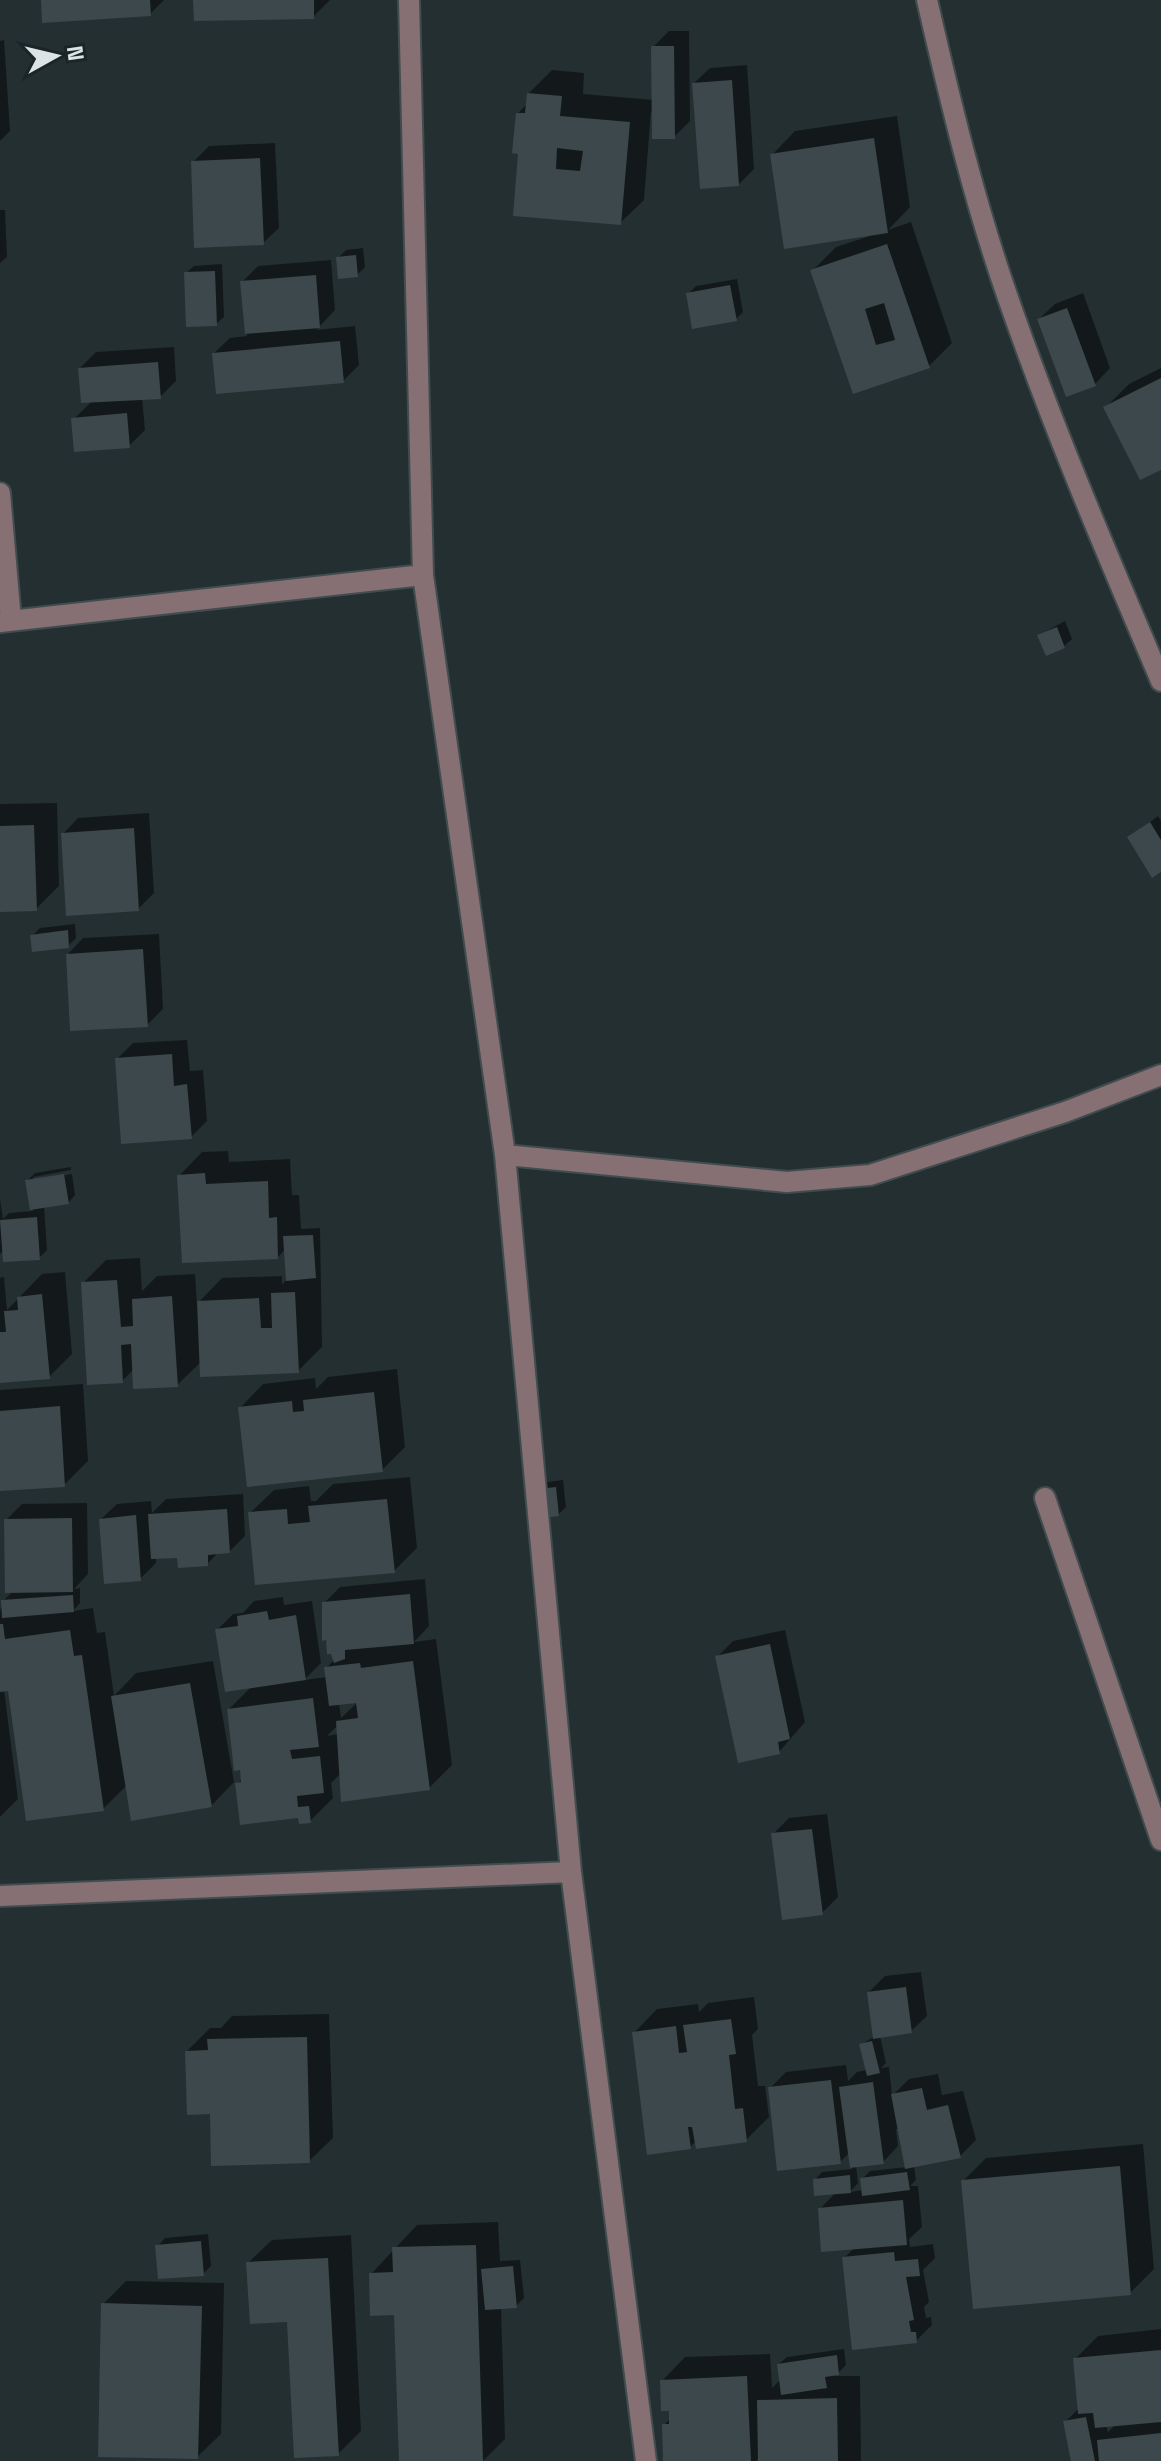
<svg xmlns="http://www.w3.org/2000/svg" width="1161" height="2461" font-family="'Space Grotesk',sans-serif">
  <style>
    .shadow { fill: #0007; fill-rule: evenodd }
    .building { fill: #3c484b; fill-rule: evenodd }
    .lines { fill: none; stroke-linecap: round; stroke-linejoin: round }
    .minor-casing { stroke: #414c4e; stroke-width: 24 }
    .minor { stroke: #867073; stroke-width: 20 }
  </style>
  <rect width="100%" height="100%" fill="#242f32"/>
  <!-- shadow -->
  <path class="shadow" d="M43,0H164L150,14Z
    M195,0H330L313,17Z
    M669,31H689L690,121L674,137L651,111L644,200L620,223L520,152L518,113L528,103L529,93L552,70L584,73L583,94L654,100L653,47Z
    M4,40L10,131L0,141V41Z
    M747,65L754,169L739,184L694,83L710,68Z
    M897,116L910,207L888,230L911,222L952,343L929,366L854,392L813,270L836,247L870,236L772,155L795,131Z
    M275,143L279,228L263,243L193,162L209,146Z
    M0,210H5L7,257L0,263Z
    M363,248L365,267L357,275L338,258L346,250Z
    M331,260L335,310L316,330L355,326L359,365L343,381L214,353L230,338L247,336L242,282L258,266Z
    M222,264L224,317L216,324L186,273L194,266Z
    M737,279L743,312L736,319L688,294L696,286Z
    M1083,293L1110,368L1095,384L1039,319L1055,304Z
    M174,347L176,381L160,397L142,398L145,430L129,446L74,419L92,401L80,368L96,352Z
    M1161,368V467L1106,407L1129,384Z
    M1065,621L1072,639L1064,646L1039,635Z
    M57,803L59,886L36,909L0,910V804Z
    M149,813L154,893L138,909L63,834L78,818Z
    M1158,816L1161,821V870L1129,838Z
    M75,924L76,938L68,946L32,936L40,928Z
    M159,934L163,1009L147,1025L68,954L83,938Z
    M187,1040L190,1071L203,1070L207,1121L191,1137L117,1059L133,1043Z
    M228,1151L229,1162L290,1159L292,1195H299L301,1229L320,1228L322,1347L298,1371L202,1361L177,1385L134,1369L122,1381L83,1283L106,1260L140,1258L142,1291L157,1276L195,1274L197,1304L222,1278L282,1276V1285L287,1279L286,1248L278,1257L179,1176L202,1152Z
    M71,1167V1170L33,1177V1181L72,1174L75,1195L68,1203L44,1206L47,1250L39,1258L4,1250L0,1254V1199L3,1219L9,1213L33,1211L27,1181L35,1173Z
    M65,1272L72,1354L49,1377L0,1381V1278L4,1277L7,1310L42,1274Z
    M397,1369L405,1447L382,1470L240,1408L263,1384L315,1378L316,1389L328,1377Z
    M83,1384L88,1461L64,1485L0,1480V1390Z
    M410,1477L417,1548L394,1571L250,1513L274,1490L309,1486L311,1501H316L333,1484Z
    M563,1480L566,1507L558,1515L540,1483Z
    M243,1494L245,1536L229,1552H219L207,1564L179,1556L156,1557V1563L140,1579L101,1519L117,1504L151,1501L152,1513L166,1499Z
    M87,1503L88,1574L74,1589L80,1588V1603L73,1611L93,1608L97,1633L105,1632L114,1696L136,1673L213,1661L234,1782L211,1806L127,1785L103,1809L10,1689L4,1690L18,1799L0,1817V1611L3,1601L13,1591L6,1520L22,1504Z
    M425,1579L429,1626L414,1642L436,1639L452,1765L429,1788L341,1773L331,1783L333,1798L310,1821L237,1784L243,1778L229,1709L252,1686L217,1630L233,1614L243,1613L254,1601L283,1597L284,1605L312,1601L321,1663L304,1680L327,1677L326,1668L335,1659L324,1603L340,1587ZM359,1701L341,1718L339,1703ZM338,1725V1734L327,1736Z
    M785,1630L805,1722L779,1752L717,1657L733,1641Z
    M827,1814L838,1897L822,1913L773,1834L789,1818Z
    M921,1972L927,2016L911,2031L880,2036L886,2063L881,2068L889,2067L892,2096L909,2079L938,2074L942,2095L963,2091L976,2140L960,2156L914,2165L916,2180L910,2186H918L922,2227L909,2239L910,2247L933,2244L935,2258L923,2270L929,2302L924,2307L926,2318L931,2317L932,2325L916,2341L844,2258L855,2247L820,2209L836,2192L815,2180L822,2172L852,2169L850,2152L840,2162L770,2088L786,2072L846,2065L848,2081L857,2072L867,2070L861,2045L875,2036L869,1992L885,1976ZM896,2129H900L907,2167L870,2171L862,2179L863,2190L850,2192L858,2183L856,2165L883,2162L898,2146Z
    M754,1997L758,2029L752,2035L758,2086H765L769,2117L746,2140L696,2141L690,2147L634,2033L657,2009L698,2004L699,2012L708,2003Z
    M329,2014L333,2138L309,2161L212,2112L187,2051L210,2028H221L232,2016Z
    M1143,2144L1154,2269L1130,2293L963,2181L986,2158Z
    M498,2222L500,2261L520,2260L524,2298L516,2306L501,2307L505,2439L483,2461H401L396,2313L371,2274L417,2225Z
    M208,2234L211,2266L203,2274L158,2246L165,2238Z
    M351,2235L361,2431L338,2454L289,2320L248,2263L272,2240Z
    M126,2281L224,2283L221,2434L197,2457L103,2304Z
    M1161,2329V2461H1073L1065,2422L1080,2407L1075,2359L1098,2336ZM1116,2424L1108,2432L1106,2425Z
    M844,2349L846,2365L835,2376H860L861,2461H760V2457L756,2461H665L664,2425L671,2418L670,2409L662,2381L685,2357L770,2354L772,2388L781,2379L779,2364L787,2357Z"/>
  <!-- building -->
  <path class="building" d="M41,0H150L151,16L42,23Z
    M193,0H314V19L194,21Z
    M651,46H674L675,139H652Z
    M732,80L739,186L700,189L692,83Z
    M527,93L562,96L560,116L630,122L621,225L513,216L518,154L512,153L516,113H525ZM557,148L583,151L580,171L556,169Z
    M874,138L888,233L784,249L770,154Z
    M260,158L264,245L194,248L191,161Z
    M887,244L930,368L853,394L810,270ZM884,303L895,340L876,345L865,309Z
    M356,255L358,277L338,279L336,257Z
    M215,271L217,326L186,327L184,272Z
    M316,275L320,328L245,334L240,281Z
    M730,285L737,321L692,329L686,293Z
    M1067,308L1096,386L1066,397L1037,319Z
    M340,341L344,383L216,394L212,353Z
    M158,362L161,399L81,403L78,368Z
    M1161,378V470L1140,480L1103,407Z
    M127,413L130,448L74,452L71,418Z
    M1057,627L1065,648L1046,656L1037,635Z
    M1150,822L1161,840V872L1152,878L1127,837Z
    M34,825L37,911L0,912V826Z
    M134,828L139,911L66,916L61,833Z
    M68,930L69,948L32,952L30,935Z
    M143,949L148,1027L70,1031L66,954Z
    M172,1054L174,1086L187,1084L192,1139L121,1144L115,1058Z
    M205,1173L206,1184L268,1181L269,1218L277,1217L278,1259L182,1263L177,1175Z
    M64,1174L69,1204L30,1210L25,1180Z
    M37,1217L40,1260L3,1262L0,1220Z
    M313,1235L316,1278L286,1281L283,1236Z
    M117,1280L121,1327L133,1326L132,1299L172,1296L178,1387L133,1389L131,1344L121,1345L123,1383L87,1385L81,1282Z
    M295,1292L299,1373L200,1377L197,1301L259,1298L261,1328H272L271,1293Z
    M42,1294L50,1379L0,1383V1332H6L4,1311L18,1310L17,1297Z
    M374,1392L383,1472L247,1487L238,1407L292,1401L293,1412L304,1411L303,1400Z
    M60,1406L65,1487L0,1491V1411Z
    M556,1487L559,1516L534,1519L530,1490Z
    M387,1499L395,1573L255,1585L248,1512L287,1509L288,1524L310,1522L308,1506Z
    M227,1509L230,1553L208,1555V1566L178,1568L177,1558L151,1559L148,1514Z
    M136,1515L141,1581L104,1584L99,1519Z
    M72,1518L73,1592L5,1593L4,1519Z
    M410,1594L414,1644L345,1650V1659L334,1663L331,1654H327L326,1640L322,1641V1602Z
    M73,1595L74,1612L2,1618L1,1600Z
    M267,1611L269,1620L296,1615L306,1680L225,1692L215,1629L238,1626L237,1616Z
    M0,1624H3L5,1639L70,1630L74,1656L82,1655L104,1811L26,1821L8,1691L0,1692Z
    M770,1644L790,1739L778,1742L780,1754L738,1763L715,1656Z
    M413,1661L430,1790L341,1802L336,1721L358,1718L356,1703L329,1706L324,1667L360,1663L361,1668Z
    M190,1683L212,1807L131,1821L111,1696Z
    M313,1698L319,1747L290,1750L292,1759L320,1756L324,1793L297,1796L298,1807L309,1806L311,1823L299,1824L298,1818L240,1825L235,1783L241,1782L240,1770L234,1771L227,1709Z
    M812,1829L823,1915L782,1920L771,1833Z
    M906,1987L912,2033L873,2039L867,1992Z
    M731,2019L736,2054L729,2055L735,2109L743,2108L747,2142L696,2149L692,2127H688L691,2149L647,2155L632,2032L676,2026L679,2053L687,2052L683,2025Z
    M307,2037L310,2163L211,2166L210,2114L187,2115L185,2051L208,2050L207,2039Z
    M872,2041L880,2073L867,2076L859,2044Z
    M831,2080L841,2164L777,2171L768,2087Z
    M873,2082L884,2164L850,2168L839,2087Z
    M922,2088L927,2110L948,2105L961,2158L905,2169L891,2094Z
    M1120,2166L1131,2295L973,2309L961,2180Z
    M907,2172L910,2190L862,2196L860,2178Z
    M850,2175L851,2193L814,2196L813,2179Z
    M903,2200L907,2245L821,2252L818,2208Z
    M201,2241L204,2276L158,2279L155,2245Z
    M476,2245L483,2461H399L394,2315L370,2316L369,2273L393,2272L392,2247Z
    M894,2252L895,2261L918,2259L920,2276L906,2277L914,2320L909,2321L911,2332H916L917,2343L852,2350L842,2257Z
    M328,2258L339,2456L294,2458L287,2322L250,2324L246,2262Z
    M513,2266L517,2308L485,2310L481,2269Z
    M101,2303L202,2306L198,2459L98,2457Z
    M1161,2350V2422L1095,2428L1093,2413L1078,2414L1073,2358Z
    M837,2355L839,2375L825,2377L827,2388L781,2395L777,2364Z
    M747,2376L751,2461H663L662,2424H669V2411H661L660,2380Z
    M837,2398L838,2461H758L757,2400Z
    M1086,2417L1095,2461H1071L1063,2421Z
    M1161,2433V2461H1099L1097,2440Z"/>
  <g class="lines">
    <defs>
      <path id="minor" d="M409,0L423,575L505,1155L571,1872L646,2461
        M927,0C950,100 974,201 1008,298C1053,428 1107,554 1161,681
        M0,493L11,620
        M0,622L423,575
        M505,1155L787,1182L870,1175L1065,1112L1161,1075
        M1045,1498L1161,1840
        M0,1896L571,1872"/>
    </defs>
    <!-- minor casing -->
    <use href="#minor" class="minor-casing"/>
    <!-- minor -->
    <use href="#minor" class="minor"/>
  </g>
  <!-- north arrow -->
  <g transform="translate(56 56) rotate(82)" stroke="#1a2528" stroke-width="6" paint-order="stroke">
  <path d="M0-6L14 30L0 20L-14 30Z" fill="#dbe3e4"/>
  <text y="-12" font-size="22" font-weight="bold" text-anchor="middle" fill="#dbe3e4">N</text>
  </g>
</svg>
